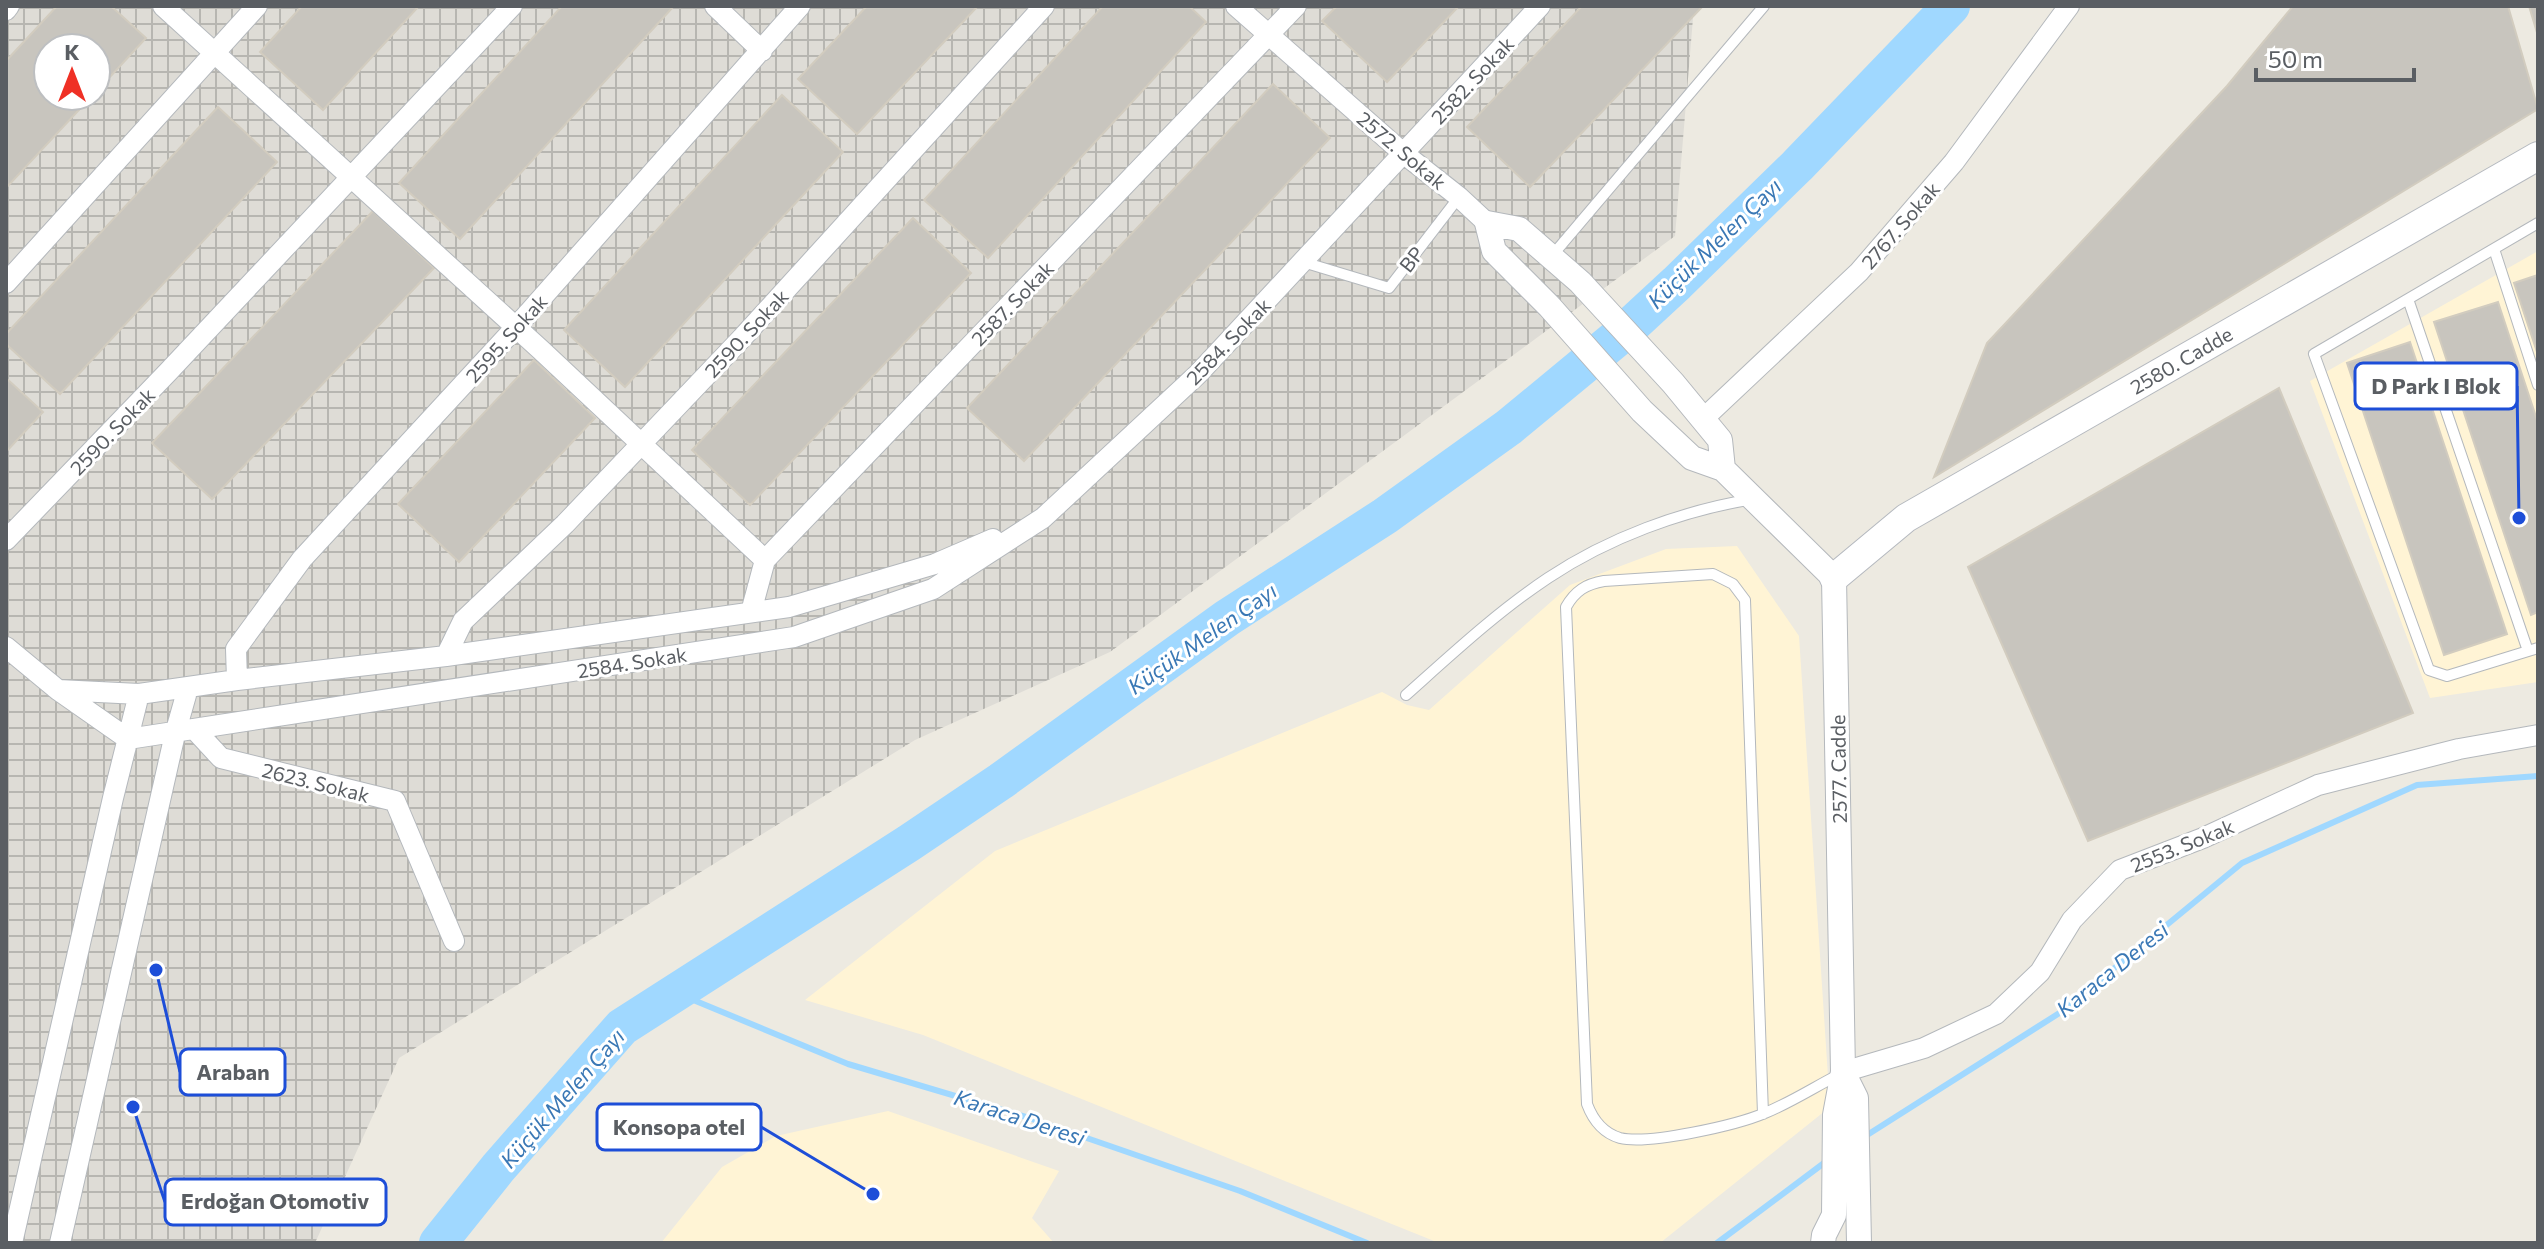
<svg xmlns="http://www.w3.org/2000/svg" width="2544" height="1249" font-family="Commissioner,sans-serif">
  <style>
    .commercial { fill: #fff4d5 }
    .industrial { fill: url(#industrial-grid); fill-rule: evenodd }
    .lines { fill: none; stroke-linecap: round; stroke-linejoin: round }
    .stream { stroke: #a0d8ff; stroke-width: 6 }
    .river { stroke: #a0d8ff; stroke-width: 38 }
    .building { fill: #c8c5be; stroke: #d2ccbf; stroke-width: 2 }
    .service-casing { stroke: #b4b8bc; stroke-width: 12 }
    .minor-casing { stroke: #b4b8bc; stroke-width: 22 }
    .tertiary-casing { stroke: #b4b8bc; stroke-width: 26 }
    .secondary-casing { stroke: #b5b9bf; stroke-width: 30 }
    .service { stroke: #fff; stroke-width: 10 }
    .minor { stroke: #fff; stroke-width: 20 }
    .tertiary { stroke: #fff; stroke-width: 24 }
    .secondary { stroke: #fff; stroke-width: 28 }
    .labels { text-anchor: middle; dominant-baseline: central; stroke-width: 6; stroke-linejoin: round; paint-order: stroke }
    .street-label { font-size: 20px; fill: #5a5e63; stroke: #fff }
    .water-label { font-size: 22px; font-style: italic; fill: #3a78b5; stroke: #fff }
    .leader { fill: none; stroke: #1d4ed8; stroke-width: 3 }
    .callout-dot { fill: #1d4ed8; stroke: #fff; stroke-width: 3 }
    .callout { fill: #fff; stroke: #1d4ed8; stroke-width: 3 }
    .callout-label { font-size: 22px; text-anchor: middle; font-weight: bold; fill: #5a5e63 }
  </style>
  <defs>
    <pattern id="industrial-grid" width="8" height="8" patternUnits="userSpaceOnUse" patternTransform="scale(2)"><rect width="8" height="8" fill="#dedcd6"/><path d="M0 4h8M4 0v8" fill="none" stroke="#b7b6b1"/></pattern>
  </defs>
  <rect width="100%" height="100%" fill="#edeae1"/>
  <!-- commercial -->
  <path class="commercial" d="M2538,251V682L2430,698L2310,381Z
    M1737,546L1799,636L1830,1107L1660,1243H1439L923,1035L805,1000L995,851L1382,692L1407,705L1429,710L1570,585L1666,549Z
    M888,1111L1059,1171L1032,1218L1054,1243H661L722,1167L776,1136Z"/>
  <!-- industrial -->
  <path class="industrial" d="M6,6H1694L1675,236L1110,652L915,740L399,1058L315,1243H6ZM48,48H96V96H48Z"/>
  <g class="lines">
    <!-- stream -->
    <path class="stream" d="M674,992L848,1064L1026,1117L1240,1191L1367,1243
      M1864,1137L2061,1012L2242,863L2417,785L2538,776
      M1717,1243L1828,1160"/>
    <!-- river -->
    <path class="river" d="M438,1243L498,1168L622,1027L909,843L1001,781L1227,618L1385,516L1509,427L1624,332L1677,283L1797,166L1951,6"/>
  </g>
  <!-- building -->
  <path class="building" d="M57,6H111L146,38L96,92V48H48V96H92L6,188V61Z
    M302,6H419L323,110L260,52Z
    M562,6H674L460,239L399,183Z
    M867,6H978L857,134L798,79Z
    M1103,6H1189L1206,22L988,258L924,200Z
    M1337,6H1459L1387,82L1322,21Z
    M1582,6H1703L1530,187L1467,127Z
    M2293,6H2508L2538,109L1934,477L1987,343L2227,86Z
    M2529,6H2538V36Z
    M1273,84L1330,138L1024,461L967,408Z
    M782,95L843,152L625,387L564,330Z
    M218,107L277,162L60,394L6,344V334Z
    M373,211L434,268L212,499L152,443Z
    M913,218L971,273L750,505L692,450Z
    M2538,275V355L2514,283Z
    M2498,302L2538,423V612L2531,615L2434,322Z
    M2410,342L2507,634L2444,655L2347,363Z
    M534,360L595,418L459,562L398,504Z
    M6,378L43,412L6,452Z
    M2279,388L2413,713L2088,841L1968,567Z"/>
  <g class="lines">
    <defs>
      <path id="service" d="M2538,223L2314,354L2429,670L2447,676L2538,648
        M2494,249L2538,385
        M1551,257L1764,6
        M1303,262L1389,288L1459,197
        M2408,299L2528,651
        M1406,695C1452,654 1497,612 1548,578C1608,538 1681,511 1753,499
        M1763,1114L1745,600L1733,584L1713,574L1604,581C1586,584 1575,591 1566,607L1587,1104C1593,1120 1603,1133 1620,1138C1649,1145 1737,1125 1765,1113C1792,1102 1816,1086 1842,1073"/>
      <path id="minor" d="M163,6L541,350L765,560
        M715,6L762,51
        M1236,6L1403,153L1459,197L1487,223
        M6,10L9,6
        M6,283L257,6
        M1703,419L1859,272L1954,162L2069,6
        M6,540L168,372L512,6
        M751,612L765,560L1296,6
        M6,647L58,690L128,739L794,637L933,589L1043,518L1199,373L1540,6
        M446,656L463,621L565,524L742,338L1044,6
        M237,680L236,649L302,559L516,327L800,6
        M58,690L139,694L237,680L446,656L789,607L935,564L993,539
        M195,730L221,758L395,801L454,941
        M1843,1072L1924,1048L1996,1014L2040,972L2072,920L2120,870L2203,838L2318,785L2459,749L2538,735
        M12,1243L113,798L139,694
        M60,1243L175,734L188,688"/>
      <path id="tertiary" d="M1723,469L1720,440L1673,383L1580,282L1519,229L1487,223L1494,251L1549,306L1642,411L1692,458L1723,469L1834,578L1843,1072L1835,1115L1834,1215L1824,1235L1823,1243
        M1843,1072L1856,1098L1859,1243"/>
      <path id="secondary" d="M1834,578L1906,518L2538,156"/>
    </defs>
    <!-- service casing -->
    <use href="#service" class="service-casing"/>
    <!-- minor casing -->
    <use href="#minor" class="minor-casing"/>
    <!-- tertiary casing -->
    <use href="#tertiary" class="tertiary-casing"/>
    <!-- secondary casing -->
    <use href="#secondary" class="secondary-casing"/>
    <!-- service -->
    <use href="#service" class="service"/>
    <!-- minor -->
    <use href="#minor" class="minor"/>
    <!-- tertiary -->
    <use href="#tertiary" class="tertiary"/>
    <!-- secondary -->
    <use href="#secondary" class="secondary"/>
  </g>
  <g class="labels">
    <!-- street labels -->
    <g class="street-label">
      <text transform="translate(1472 80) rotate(-47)">2582. Sokak</text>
      <text transform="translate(1402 150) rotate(40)">2572. Sokak</text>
      <text transform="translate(1900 225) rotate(-49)">2767. Sokak</text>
      <text transform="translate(1411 259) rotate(-52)">BP</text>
      <text transform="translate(1012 303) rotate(-46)">2587. Sokak</text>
      <text transform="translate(746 333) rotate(-47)">2590. Sokak</text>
      <text transform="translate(506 338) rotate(-48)">2595. Sokak</text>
      <text transform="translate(1228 341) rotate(-46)">2584. Sokak</text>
      <text transform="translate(2181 360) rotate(-30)">2580. Cadde</text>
      <text transform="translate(112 431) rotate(-46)">2590. Sokak</text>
      <text transform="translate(632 662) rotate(-9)">2584. Sokak</text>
      <text transform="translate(1838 769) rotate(-91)">2577. Cadde</text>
      <text transform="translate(316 782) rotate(14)">2623. Sokak</text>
      <text transform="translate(2182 845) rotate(-22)">2553. Sokak</text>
    </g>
    <!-- water labels -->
    <g class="water-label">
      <text transform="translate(1714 243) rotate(-44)">Küçük Melen Çayı</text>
      <text transform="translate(1202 638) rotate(-35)">Küçük Melen Çayı</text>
      <text transform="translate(2112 969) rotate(-39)">Karaca Deresi</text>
      <text transform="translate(562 1098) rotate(-49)">Küçük Melen Çayı</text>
      <text transform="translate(1020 1117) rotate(18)">Karaca Deresi</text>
    </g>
  </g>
  <!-- callouts -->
  <path class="leader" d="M2519 518L2517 386M156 970L180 1072M873 1194L761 1127M133 1107L165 1202"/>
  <g class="callout-dot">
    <circle cx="2519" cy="518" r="8"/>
    <circle cx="156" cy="970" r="8"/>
    <circle cx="873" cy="1194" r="8"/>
    <circle cx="133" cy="1107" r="8"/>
  </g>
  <g class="callout">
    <rect x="2355" y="363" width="162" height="46" rx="8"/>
    <rect x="180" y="1049" width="105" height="46" rx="8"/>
    <rect x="597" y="1104" width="164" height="46" rx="8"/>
    <rect x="165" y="1179" width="221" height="46" rx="8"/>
  </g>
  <g class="callout-label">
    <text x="2436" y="394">D Park I Blok</text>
    <text x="233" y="1080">Araban</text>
    <text x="679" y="1135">Konsopa otel</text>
    <text x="275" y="1209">Erdoğan Otomotiv</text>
  </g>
  <!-- border -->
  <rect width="2544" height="1249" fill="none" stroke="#5a5e63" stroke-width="16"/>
  <!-- north arrow -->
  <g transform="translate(72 72)"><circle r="38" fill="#ffffff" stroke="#bdbfc1" stroke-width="2"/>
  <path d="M0-6L14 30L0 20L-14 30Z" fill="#ef3025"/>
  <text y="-12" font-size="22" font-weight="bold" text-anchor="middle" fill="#5a5e63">K</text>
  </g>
  <!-- scale -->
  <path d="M2256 68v12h158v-12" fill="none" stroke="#5a5e63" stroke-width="4"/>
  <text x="2268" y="68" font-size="24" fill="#5a5e63" stroke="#ffffff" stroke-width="6" paint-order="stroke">50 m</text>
</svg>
